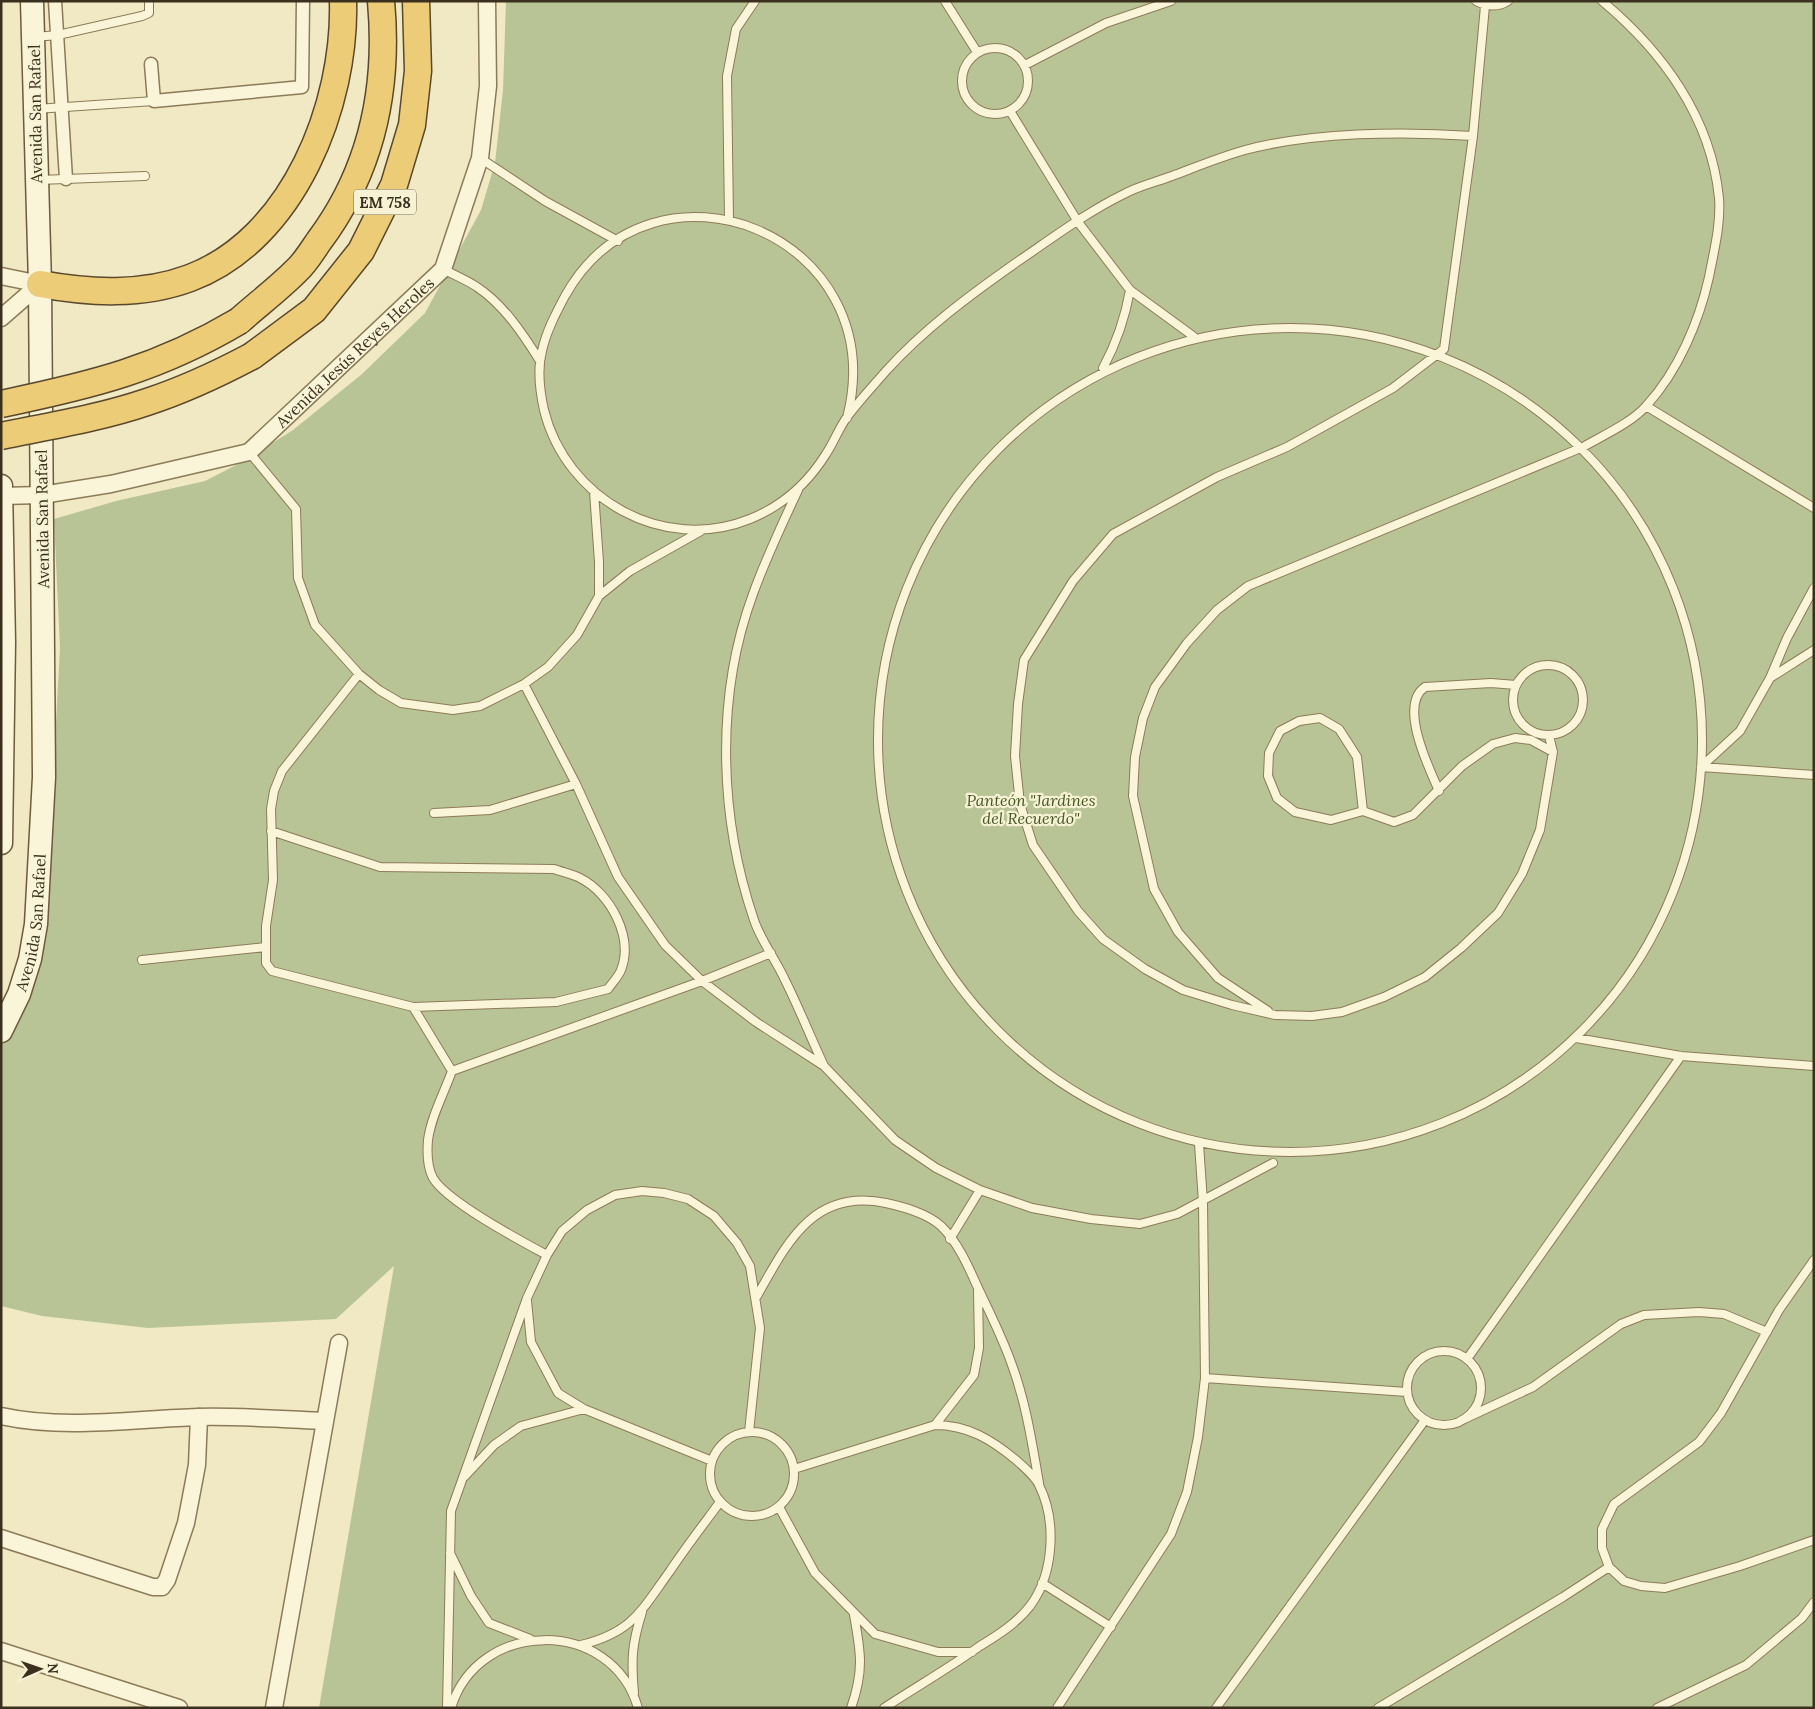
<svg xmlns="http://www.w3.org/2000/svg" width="1815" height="1709" font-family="Lora,serif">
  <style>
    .cemetery { fill: #b9c496 }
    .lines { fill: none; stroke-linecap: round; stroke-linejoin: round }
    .service-casing { stroke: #8c7b59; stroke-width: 10 }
    .pedestrian-casing { stroke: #8c7b59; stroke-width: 15 }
    .minor-casing { stroke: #8c7b59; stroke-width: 19 }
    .secondary-casing { stroke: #6e5b3c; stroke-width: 25 }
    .trunk-casing { stroke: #5a482e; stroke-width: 29 }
    .service { stroke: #faf4d8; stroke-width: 8 }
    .pedestrian { stroke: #faf4d8; stroke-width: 12 }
    .minor { stroke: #faf4d8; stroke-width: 16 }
    .secondary { stroke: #faf4d8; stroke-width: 22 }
    .trunk { stroke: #eccc76; stroke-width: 26 }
    .trunk-bridge-casing { stroke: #5a482e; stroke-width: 29; stroke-linecap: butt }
    .trunk-bridge { stroke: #eccc76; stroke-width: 26 }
    .labels { text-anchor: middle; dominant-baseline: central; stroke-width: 4.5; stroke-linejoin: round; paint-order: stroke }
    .shield { fill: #f7f2d4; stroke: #736a55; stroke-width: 1 }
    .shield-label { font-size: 15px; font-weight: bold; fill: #3b301e }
    .street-label { font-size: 16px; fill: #3b301e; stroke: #f7f2d4 }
    .park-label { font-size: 16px; font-style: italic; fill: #455924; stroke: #f7f2d4 }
  </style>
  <rect width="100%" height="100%" fill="#f0e9c4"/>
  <!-- cemetery -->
  <path class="cemetery" d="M506,1H1814V1708H319L394,1266L336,1319L148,1328L42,1316L1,1306V1039L22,995L53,777L60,648L54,519L116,501L205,481L242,462L293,430L362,374L425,313L481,210L495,163L503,90Z"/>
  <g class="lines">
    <defs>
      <path id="service" d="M945,1L977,52
        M1476,1C1485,6 1498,8 1508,1
        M1485,6L1473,136L1444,349L1393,388L1287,447L1217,477L1113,534L1073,581L1024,660L1018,704L1015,756L1020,804L1033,845L1078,911L1103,939L1145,969L1183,990L1232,1005L1275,1015L1312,1016L1342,1012L1384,997L1425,977L1461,948L1498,913L1522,874L1540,830L1553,752L1549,736
        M35,37L58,35L142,16L149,13V1
        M962 81a33 33 0 1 1 66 0a33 33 0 1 1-66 0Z
        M1025,65L1106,23L1171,1
        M36,109L154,101
        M1010,111L1078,222L1130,290L1193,336
        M480,158L545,201L618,241
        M39,180L145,176
        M729,220L727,76L736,29L755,1
        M443,269C454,275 467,280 477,287C504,305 523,334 540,361
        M878 740a412 412 0 1 1 824 0a412 412 0 1 1-824 0Z
        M1103,368C1117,342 1125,319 1130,290
        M1646,406L1814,508
        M847,418C894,235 653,139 565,296C556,313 546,332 542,351C537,370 540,392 544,410C566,499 663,554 750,519C782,506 808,483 826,454C834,442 839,428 847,417C859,401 873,386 886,371C924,329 970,295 1017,262C1051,239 1087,212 1124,194C1139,186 1156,182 1172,176C1196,167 1220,157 1245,150C1313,132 1402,131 1473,136
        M249,452L296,509L298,578L315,625L359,674L379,690L401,703L453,710L480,706L524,684L548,667L577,635L599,596L630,571L701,531
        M798,490C782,524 766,558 753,594C715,697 719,817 754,920C761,941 776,960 785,980C799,1008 811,1038 824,1066
        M594,492L599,562V596
        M1513 700a35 35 0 1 1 70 0a35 35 0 1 1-70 0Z
        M359,674L282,771L274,791L271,809L273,880L266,926V963L272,971L413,1007L452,1071
        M1770,678L1814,650
        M524,684L576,784L618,877L665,945L702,981L756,1022L824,1066L895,1140L936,1168L980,1190L1032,1208L1091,1219L1140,1224L1177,1214L1273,1163
        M1701,767L1740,731L1770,678L1787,638L1814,588
        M1701,767L1814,775
        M1439,791C1429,768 1398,705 1425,687L1491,683L1516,685
        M1363,811L1357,757L1339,729L1320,718L1299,721L1280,731L1269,753L1268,776L1277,798L1295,812L1331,820L1363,811L1394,822L1413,815L1462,766L1493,744L1515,738L1531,740L1553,752
        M434,813L490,810L576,784
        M271,831L380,867L554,869C562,872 572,874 580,878C610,893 634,937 621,970C619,976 612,983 608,989L556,1002L413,1007
        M142,960L266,947
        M1268,1011L1218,978L1178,932L1154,889L1133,796L1135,757L1143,718L1155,687L1187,643L1217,610L1248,586L1583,447C1602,436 1633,422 1647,405C1678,371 1699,322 1709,277C1714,251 1721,224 1719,198C1711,117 1662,51 1602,1
        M1576,1038L1681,1056L1814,1066
        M950,1239L980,1190
        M547,1255C521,1241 447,1202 433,1178C427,1167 427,1152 428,1140C431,1117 444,1093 452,1071L702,981L771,953
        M1814,1260L1779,1310L1721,1413L1699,1442L1614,1504L1602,1529V1548L1609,1567L1624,1581L1641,1586L1665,1588L1740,1566L1814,1540
        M757,1296C787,1243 813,1188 886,1203C904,1207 927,1213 941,1226C958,1242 969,1268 978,1288C990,1313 1003,1339 1012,1365C1026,1403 1032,1443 1039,1483
        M527,1301L531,1342L558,1393L584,1409L712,1461
        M1407 1388a37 37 0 1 1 74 0a37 37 0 1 1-74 0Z
        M1467,1359L1681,1056
        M1205,1378L1407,1392
        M1462,1420L1533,1387L1621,1324L1644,1315L1699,1312L1724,1314L1767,1332
        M935,1425L974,1375L979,1348L978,1291
        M710 1474a42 42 0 1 1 84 0a42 42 0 1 1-84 0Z
        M794,1469L935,1425C968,1425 992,1440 1016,1460C1024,1467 1035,1476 1039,1485C1057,1521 1054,1574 1030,1606C1017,1623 998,1635 980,1646C949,1668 916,1687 884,1708
        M465,1476L494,1445L521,1426L584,1409
        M779,1507L815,1573L875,1634L938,1652H972
        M450,1553L471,1596L489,1623L530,1639
        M1042,1583L1111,1627
        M581,1645C633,1632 641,1611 670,1571C686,1547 703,1525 720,1502
        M634,1693C631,1659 632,1644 642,1612
        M447,1708L451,1511L527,1298L547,1255L562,1231L587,1210L615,1195L642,1191L664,1193L688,1199L714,1216L737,1243L750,1266L760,1328L749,1432
        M451,1708C478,1618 612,1617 638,1708
        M851,1708C864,1671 861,1653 854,1615
        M1057,1708L1171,1534L1187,1492L1198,1437L1205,1378L1203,1202L1199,1144
        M1216,1708L1425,1420
        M1378,1708L1563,1597L1609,1567
        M1657,1708L1746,1665L1802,1618L1814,1602"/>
      <path id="pedestrian" d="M55,1L66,179
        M151,64L154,101L302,87L303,1"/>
      <g id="minor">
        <path d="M1,276L40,284"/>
        <path d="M1,318L40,284"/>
        <path id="s1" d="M1,496L42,495L111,484L249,452L443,269L480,158L488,86L487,1"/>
        <path d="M1,1416C65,1430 134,1419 198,1417C240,1416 282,1419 323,1421"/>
        <path d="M1,1538L153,1587H162L167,1580L186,1523L197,1465L199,1417"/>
        <path d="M1,1651L179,1708"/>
        <path d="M274,1708L339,1343"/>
      </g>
      <g id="secondary">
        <path d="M1,486L4,642L1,843"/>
        <path id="s2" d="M1,1031L19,994L30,959L36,924L44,777L40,284L32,1"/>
      </g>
      <path id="trunk" d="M40,284C90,293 142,296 190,278C294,239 346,104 343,1
        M239,321C258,304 278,289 296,271C305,263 312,251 319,241C372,170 389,88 381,1
        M252,356L314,310L361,251L394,185L412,125L418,71L416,1"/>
    </defs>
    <!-- service casing -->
    <use href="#service" class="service-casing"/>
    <!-- pedestrian casing -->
    <use href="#pedestrian" class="pedestrian-casing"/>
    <!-- minor casing -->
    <use href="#minor" class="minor-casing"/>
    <!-- secondary casing -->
    <use href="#secondary" class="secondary-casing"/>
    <!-- trunk casing -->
    <use href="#trunk" class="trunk-casing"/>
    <!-- service -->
    <use href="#service" class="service"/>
    <!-- pedestrian -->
    <use href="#pedestrian" class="pedestrian"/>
    <!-- minor -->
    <use href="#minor" class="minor"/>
    <!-- secondary -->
    <use href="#secondary" class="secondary"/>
    <!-- trunk -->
    <use href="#trunk" class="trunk"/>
    <defs>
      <path id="trunk-bridge" d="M1,404C92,385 158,369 239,321
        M1,436C50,426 100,418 147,402C184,390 218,374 252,356"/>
    </defs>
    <!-- trunk-bridge casing -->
    <use href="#trunk-bridge" class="trunk-bridge-casing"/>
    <!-- trunk-bridge -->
    <use href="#trunk-bridge" class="trunk-bridge"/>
  </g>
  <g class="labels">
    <!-- shield labels -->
    <rect class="shield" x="354" y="189.5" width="62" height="25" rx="4"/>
    <g class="shield-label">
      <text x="385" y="202">EM 758</text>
    </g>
    <!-- street labels -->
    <g class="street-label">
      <text transform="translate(35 114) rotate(-91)">Avenida San Rafael</text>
      <text stroke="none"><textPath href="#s1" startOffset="398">Avenida Jesús Reyes Heroles</textPath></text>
      <text transform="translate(42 519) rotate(-91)">Avenida San Rafael</text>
      <text stroke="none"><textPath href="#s2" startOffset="114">Avenida San Rafael</textPath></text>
    </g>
    <!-- park labels -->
    <g class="park-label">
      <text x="1031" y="800">Panteón "Jardines<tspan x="1031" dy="18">del Recuerdo"</tspan></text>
    </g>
  </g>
  <!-- border -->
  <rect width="1815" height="1709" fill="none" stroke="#3b301e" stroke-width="5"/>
  <!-- north arrow -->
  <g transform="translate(40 1669) rotate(88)" stroke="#f7f2d4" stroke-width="4" paint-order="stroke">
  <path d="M0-4L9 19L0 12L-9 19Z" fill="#3b301e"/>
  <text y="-8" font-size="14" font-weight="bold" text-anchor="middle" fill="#3b301e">N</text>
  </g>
</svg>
